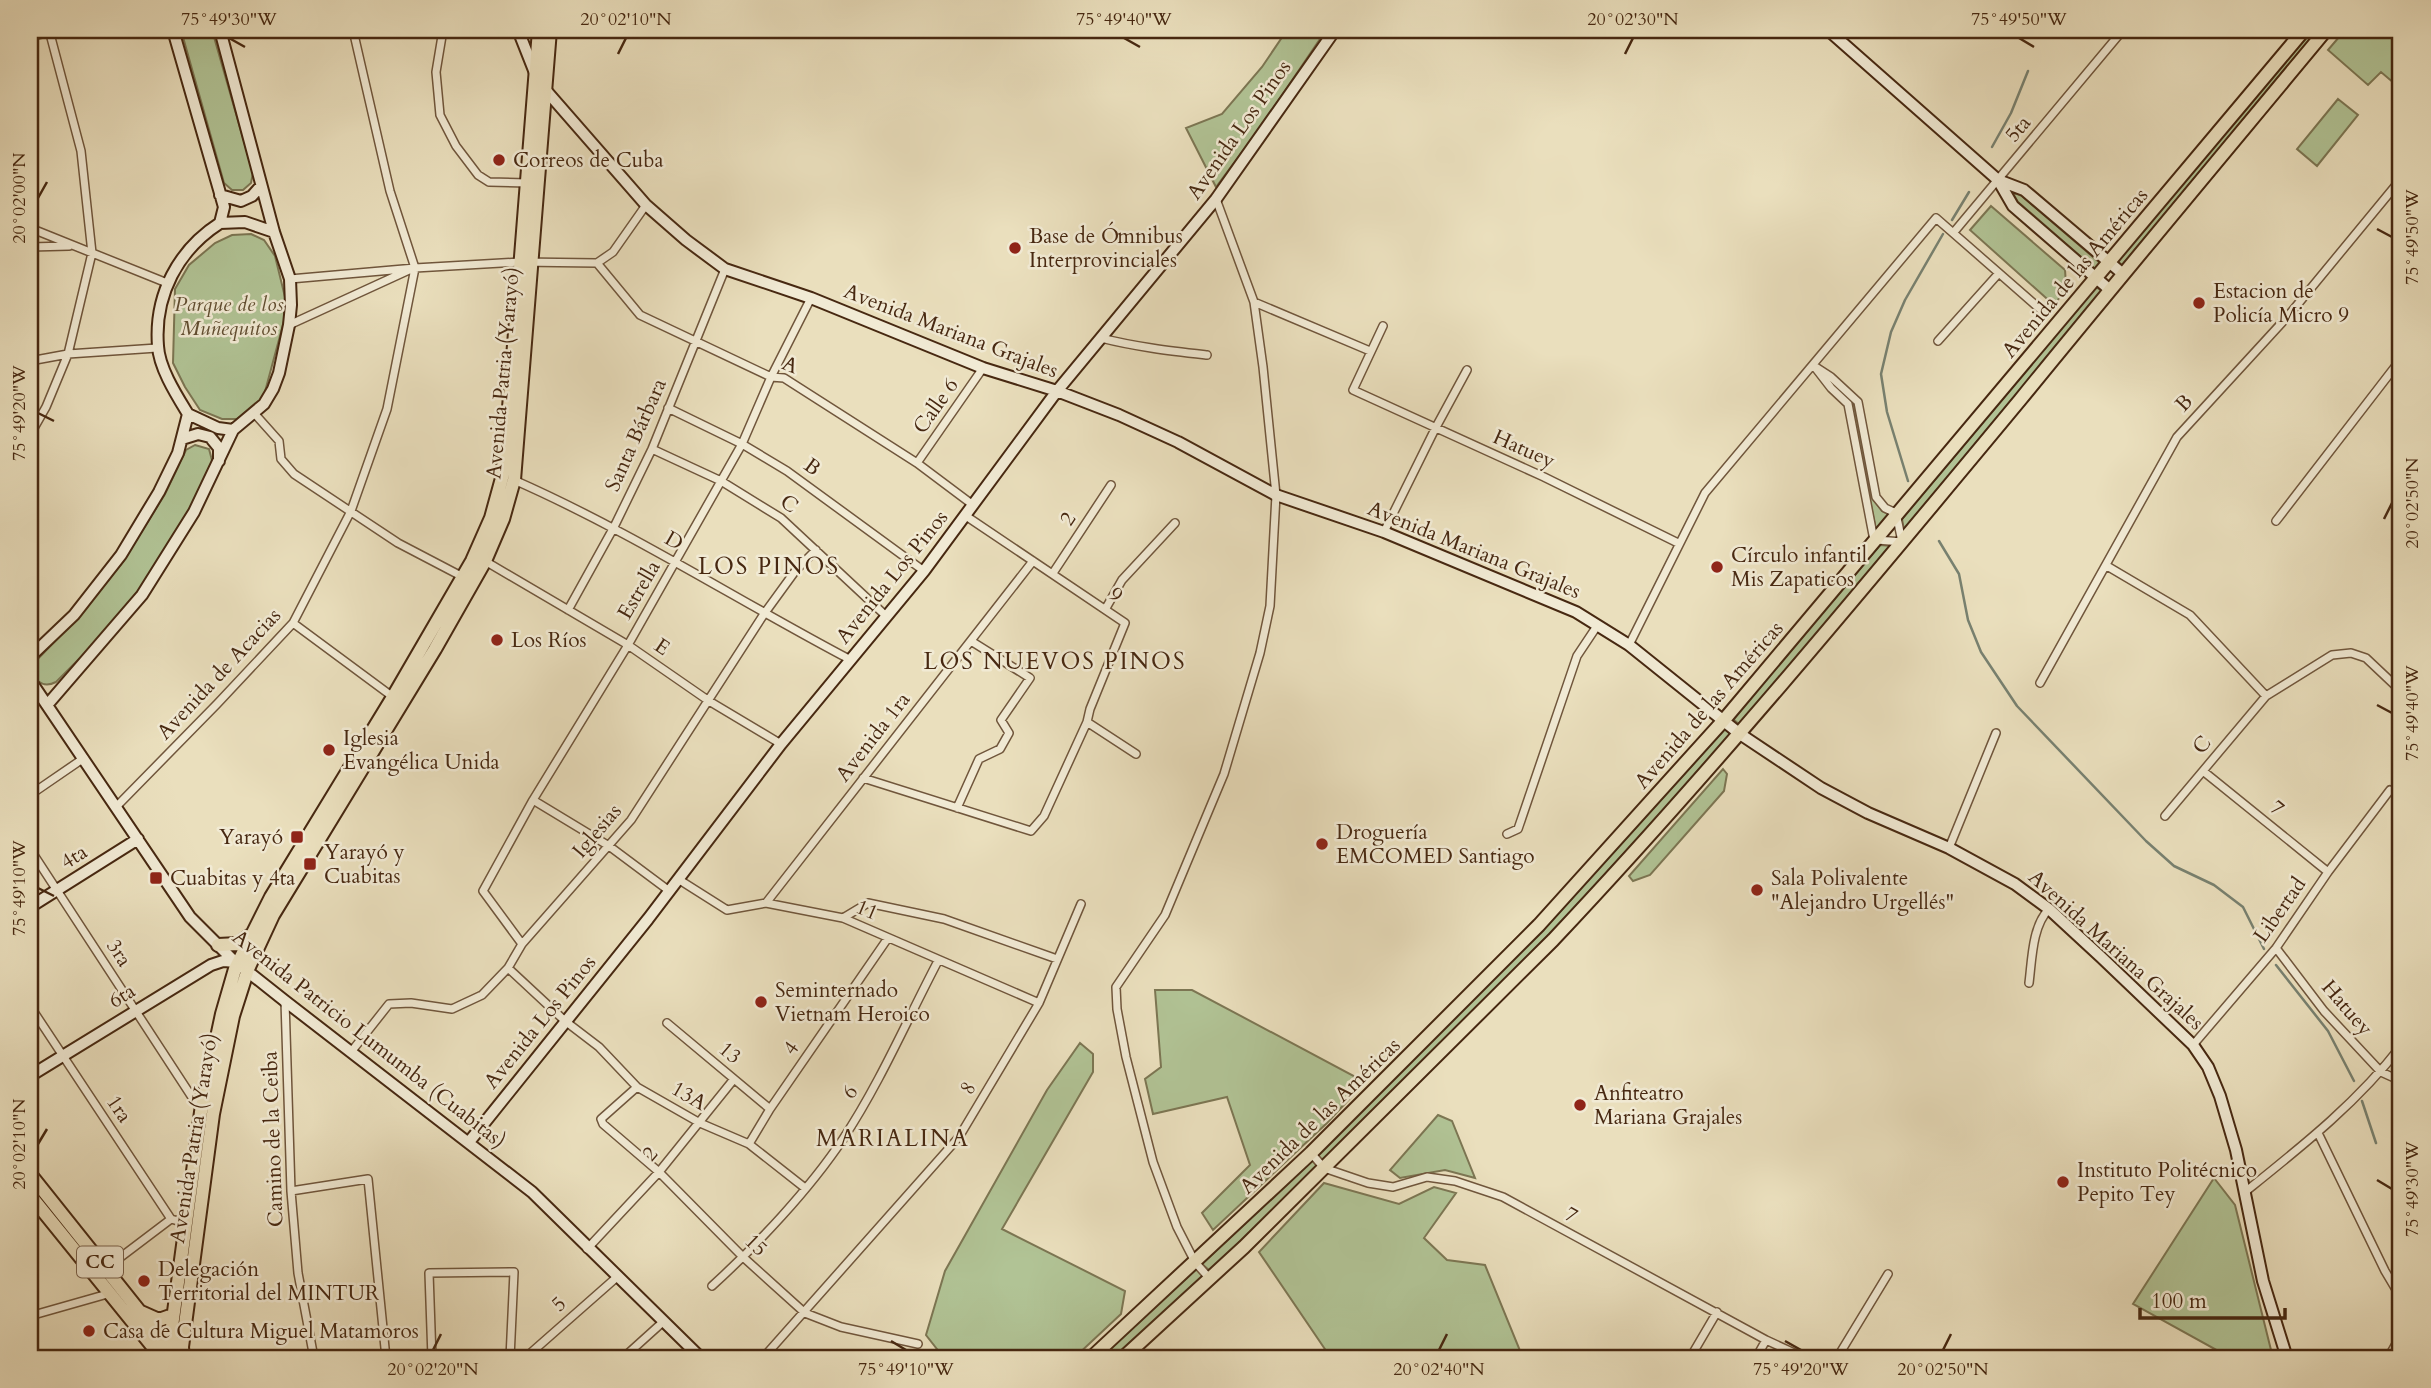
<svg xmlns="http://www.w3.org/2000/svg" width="2431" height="1388" font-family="Cardo,serif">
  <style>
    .green { fill: #b1c395; stroke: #7c7653; stroke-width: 2 }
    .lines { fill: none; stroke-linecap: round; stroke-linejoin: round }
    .stream { stroke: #788170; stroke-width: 2.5 }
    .street-casing { stroke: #70563c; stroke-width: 10 }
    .secondary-casing { stroke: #472811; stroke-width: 14 }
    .primary-casing { stroke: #472811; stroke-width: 16 }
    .street { stroke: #f1ead4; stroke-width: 7 }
    .secondary { stroke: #f1ead4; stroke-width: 10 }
    .primary { stroke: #eadfbd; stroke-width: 12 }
    .ticks { fill: none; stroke: #472811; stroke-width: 2.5 }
    .poi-dot { fill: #8f2418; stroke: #f1ead4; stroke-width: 2.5 }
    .labels { text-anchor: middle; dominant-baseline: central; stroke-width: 5; stroke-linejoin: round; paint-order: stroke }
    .shield { fill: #f1ead4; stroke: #7a624c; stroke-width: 2 }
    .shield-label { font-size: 19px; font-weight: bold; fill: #472811 }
    .street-label { font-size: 21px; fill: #472811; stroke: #f1ead4 }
    .poi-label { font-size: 21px; fill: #472811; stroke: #f1ead4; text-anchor: start }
    .park-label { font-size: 21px; font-style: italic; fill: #624f32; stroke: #f1ead4 }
    .neighbourhood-label { font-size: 23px; letter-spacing: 2px; fill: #472811; stroke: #f1ead4 }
    .neatline { fill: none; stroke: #472811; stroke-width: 2.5 }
    .ticks-label { font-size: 18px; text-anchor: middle; fill: #472811 }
  </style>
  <rect width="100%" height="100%" fill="#eadfbd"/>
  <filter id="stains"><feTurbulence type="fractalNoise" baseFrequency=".00286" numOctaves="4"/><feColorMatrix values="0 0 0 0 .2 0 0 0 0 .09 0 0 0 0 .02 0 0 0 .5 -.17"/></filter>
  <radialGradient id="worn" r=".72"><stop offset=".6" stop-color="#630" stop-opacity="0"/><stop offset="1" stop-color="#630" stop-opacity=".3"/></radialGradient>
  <!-- green -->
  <path class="green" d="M181,30H212L253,173L251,183L243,190H232L224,183Z
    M1287,30H1326L1260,128L1216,187L1186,128L1222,114L1262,67Z
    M2310,30H2318L2122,265L2117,261Z
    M2345,30H2401V89L2381,72L2368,85L2328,50Z
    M2338,99L2358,115L2317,166L2297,149Z
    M2012,192L2022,196L2100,263L2095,269L2018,202Z
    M1991,206L2065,270L2066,284L2055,306L1970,230Z
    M251,234L264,240L275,256L285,297L284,321L263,399L237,419H222L200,410L185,387L173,363L175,289L189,265L215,243L232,235Z
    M2096,287L2102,291L1904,530L1902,519Z
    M1829,380L1854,404L1873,499L1882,511L1890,515L1876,531L1851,403Z
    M195,445L209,449L213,464L190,510L146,581L102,636L56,682C42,689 30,679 33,664L79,616L122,563L165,494L186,450Z
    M1880,545L1891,546L1740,725L1733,719Z
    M1725,729L1732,735L1534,952L1323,1161L1317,1155L1545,928Z
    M1723,769L1727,774L1724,791L1650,875L1633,881L1629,876Z
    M1155,990H1192L1365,1082L1327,1123L1213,1230L1202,1213L1250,1165L1227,1097L1153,1114L1145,1079L1161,1067Z
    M1080,1043L1093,1054V1072L1002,1229L1125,1291L1121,1314L1074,1358H944L926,1335L945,1271L1047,1090Z
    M1438,1115L1452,1121L1475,1178L1445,1170L1400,1178L1390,1170Z
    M1312,1160L1318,1167L1210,1271L1202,1264Z
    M2214,1178L2235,1205L2273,1358H2224L2222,1353L2133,1304Z
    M1324,1183L1399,1204L1434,1187L1456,1193L1424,1238L1447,1260L1485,1265L1523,1358H1331L1259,1252Z
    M1196,1269L1204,1277L1114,1358H1100Z"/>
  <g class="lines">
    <!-- stream -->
    <path class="stream" d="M1992,147L2011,113L2028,71
      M1952,220L1969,192
      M1908,481L1887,412L1881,374L1891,332L1905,300L1943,234
      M1939,541L1959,574L1968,620L1981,652L2017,706L2146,841L2174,866L2214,885L2243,907L2264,949
      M2276,965L2328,1031L2354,1081
      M2362,1101L2376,1143"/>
    <defs>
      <path id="street" d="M443,30L436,72L440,115L456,146L478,175L489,182L527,183
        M30,37L59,30
        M30,228L167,283
        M1954,232L2123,30
        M30,247L69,246
        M597,263L640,315L771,377L784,378L917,463L973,505
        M290,279L415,268L520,262L597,263L613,252L646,205
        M1254,302L1370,351
        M289,325L409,270
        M1383,326L1353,390L1544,477L1678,543
        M1101,338C1136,347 1172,351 1207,355
        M1938,341L1999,273
        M30,361L68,354L157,348
        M1814,366L1831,377L1858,402L1876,497L1885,508L1896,513L1902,542L1877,540L1873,535L1848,404L1831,388Z
        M668,408L742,444L787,471L924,571
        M254,413L279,441L281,459L294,474L398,543L463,577
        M30,435L46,407L68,354L92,253L81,151L49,30
        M652,449L721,481L781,518L885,615
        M917,463L983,368
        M514,480C630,531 737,600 849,659
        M2276,521L2401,359
        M1384,532L1435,429L1467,370
        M485,561L628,645L709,701L781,744
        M2107,566L2190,615L2266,696
        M1053,573L1111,485
        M1106,608L1122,580L1175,523
        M568,610L614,527L652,449L725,269
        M293,623L393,697
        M1629,645L1705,493L1936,218L2040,309
        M2040,683L2177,437L2288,316L2401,179
        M1087,722L1136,754
        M2203,771L2328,872
        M863,778L1031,831L1044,816L1087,722L1090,709L1125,623L966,516
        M30,795L84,758
        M533,800L609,846L668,890
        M117,806L217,704L293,623L351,511L387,409L415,268L390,191L353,30
        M957,808L979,759L1000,749L1009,733L1001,720L1030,678L971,641
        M2165,816L2266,696L2332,655L2351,653L2366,658L2401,691
        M1507,834L1518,829L1577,656L1597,626
        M1949,848L1996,733
        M30,849L201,1111
        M678,879L727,910L766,903L843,918L1039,1003
        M766,903L1033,561
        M843,918L868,903L944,919L1057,959
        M522,944L483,891L533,800L628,645L742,444L771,377L811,298
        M2276,948L2324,1011L2381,1072L2401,1081
        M508,968L565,1021L599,1047L637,1087L700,1123L749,1144L805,1188
        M2029,983C2032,960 2032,926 2049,909
        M285,1001L291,1191L298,1273L314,1358
        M30,1006L171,1219L185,1223
        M667,1023L770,1109
        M2193,1045L2276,948L2328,872L2390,790L2401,796
        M351,1052L389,1004L411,1003L452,1009L482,995L508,968L522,944L631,820L764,614L796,570L816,550
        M637,1087L601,1119L603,1124L659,1172L743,1257L805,1313L841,1327L918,1344
        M2318,1133L2385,1271L2401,1298
        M749,1144L770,1109L888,938
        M1311,1153L1324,1168L1368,1183L1393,1187L1427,1177L1455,1181L1503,1197L1766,1340L1805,1358
        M291,1191L368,1179L386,1358
        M2245,1192C2301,1147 2357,1103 2401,1046
        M587,1249L659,1172L734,1079
        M105,1269L171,1219
        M1210,1279L1195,1262L1177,1227L1153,1162L1126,1057L1117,1009L1116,987L1165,915L1224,774L1260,653L1270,606L1276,495L1263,367L1254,302L1216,199
        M712,1286C757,1245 809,1190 843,1139C880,1083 907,1020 938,961
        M30,1316L111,1293
        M432,1358L429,1273L514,1272L510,1358
        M525,1358L617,1277
        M623,1358L664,1321
        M763,1358L959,1137L1039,1003L1081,904
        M1690,1358L1717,1312
        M1756,1358L1766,1340
        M1837,1358L1888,1274
        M2388,1358L2401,1335"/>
      <path id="secondary" d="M518,30L535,73
        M1828,30L1998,180
        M543,87L646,205L686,240L725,269L811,298L983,368L1057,391L1119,415L1178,442L1276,495L1384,532L1576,612L1629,645L1740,734L1821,788L1868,813L1949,848L2015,884L2049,909L2101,957L2193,1045L2208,1067L2220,1096L2236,1150L2263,1281L2287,1358
        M220,195L241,201L252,196L261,186
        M220,223L245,222L274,232
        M2110,290L2013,206L1998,180L2024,190L2123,274
        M188,414L218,428L233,430
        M182,439L198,434L210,437L219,448V461
        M30,657L74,615L121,555L159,492L178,453L188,414C177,396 159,368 158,346C154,295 178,250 220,223L224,207L173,30
        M30,680L190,917L232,959L285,1001L532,1192L701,1358
        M48,704L142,595L194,512L233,430L264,404L273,389L279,373L289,325L291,305L290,279L274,232L220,30
        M30,907L138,839
        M30,1076L211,965L223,961L237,962
        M469,1142L648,919L781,744L924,571L1057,391L1216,199L1335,30"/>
      <path id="primary" d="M218,945L238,944L249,936
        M30,1174L172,1352
        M30,1195L162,1358
        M141,1312L159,1320L173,1315
        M172,1358L171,1334L201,1112L222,1014L235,969L271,897L393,697L472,561L491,518L502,478L507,433L539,30
        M183,1358L182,1347L213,1114L233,1016L248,969L273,915L435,649L485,561L503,519L514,480L550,30
        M1091,1358L1311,1153L1539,925L1724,720L2304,30
        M1123,1358L1244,1247L1553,940C1716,767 1868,583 2020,400C2121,276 2224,153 2326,30"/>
    </defs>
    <!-- street casing -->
    <use href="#street" class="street-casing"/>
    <!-- secondary casing -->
    <use href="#secondary" class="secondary-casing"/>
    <!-- primary casing -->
    <use href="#primary" class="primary-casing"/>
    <!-- street -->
    <use href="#street" class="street"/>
    <!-- secondary -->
    <use href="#secondary" class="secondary"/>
    <!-- primary -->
    <use href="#primary" class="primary"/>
  </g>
  <!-- ticks -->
  <path class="ticks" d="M229,38L245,47M1124,38L1140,47M2019,38L2034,47M618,54L626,38M1625,54L1633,38M38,198L47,182M2377,229L2392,237M38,413L54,421M2384,519L2392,503M2377,705L2392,713M38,888L54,896M38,1144L47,1129M2377,1180L2392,1189M891,1341L906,1350M1785,1341L1801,1350M433,1350L441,1334M1439,1350L1447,1334M1943,1350L1951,1334"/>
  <!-- markers -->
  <g class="poi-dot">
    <circle cx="499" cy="160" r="7"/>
    <circle cx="1015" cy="248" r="7"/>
    <circle cx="2199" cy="303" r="7"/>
    <circle cx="1717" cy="567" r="7"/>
    <circle cx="497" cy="640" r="7"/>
    <circle cx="329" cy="750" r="7"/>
    <rect x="290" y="830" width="14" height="14" rx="3.5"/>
    <circle cx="1322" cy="844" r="7"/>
    <rect x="303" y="857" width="14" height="14" rx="3.5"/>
    <rect x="149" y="871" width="14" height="14" rx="3.5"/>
    <circle cx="1757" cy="890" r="7"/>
    <circle cx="761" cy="1002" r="7"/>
    <circle cx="1580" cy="1105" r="7"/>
    <circle cx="2063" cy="1182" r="7"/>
    <circle cx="144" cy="1281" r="7"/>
    <circle cx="89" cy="1331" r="7"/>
  </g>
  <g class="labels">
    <!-- shield labels -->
    <rect class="shield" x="77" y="1246.5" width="46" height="31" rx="5"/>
    <g class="shield-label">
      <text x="100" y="1262">CC</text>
    </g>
    <!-- street labels -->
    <g class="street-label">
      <text transform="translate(2018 129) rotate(-50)">5ta</text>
      <text transform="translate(1239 130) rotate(-55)">Avenida Los Pinos</text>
      <text transform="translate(2075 273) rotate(-50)">Avenida de las Américas</text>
      <text transform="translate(951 331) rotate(21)">Avenida Mariana Grajales</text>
      <text transform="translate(790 365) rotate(22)">A</text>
      <text transform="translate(503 373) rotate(-85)">Avenida Patria (Yarayó)</text>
      <text transform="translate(2184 403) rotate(-47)">B</text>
      <text transform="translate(936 406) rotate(-55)">Calle 6</text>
      <text transform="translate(636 435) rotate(-66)">Santa Bárbara</text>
      <text transform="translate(1524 449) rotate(24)">Hatuey</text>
      <text transform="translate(812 467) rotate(36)">B</text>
      <text transform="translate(789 504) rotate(37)">C</text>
      <text transform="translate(1068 519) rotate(-57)">2</text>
      <text transform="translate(674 541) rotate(30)">D</text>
      <text transform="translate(1474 550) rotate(22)">Avenida Mariana Grajales</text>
      <text transform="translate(892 577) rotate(-51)">Avenida Los Pinos</text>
      <text transform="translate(639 590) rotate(-60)">Estrella</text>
      <text transform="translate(1116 595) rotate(35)">9</text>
      <text transform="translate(662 647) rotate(34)">E</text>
      <text transform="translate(219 674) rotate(-47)">Avenida de Acacias</text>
      <text transform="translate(1709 705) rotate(-49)">Avenida de las Américas</text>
      <text transform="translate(873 737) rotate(-52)">Avenida 1ra</text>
      <text transform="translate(2202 745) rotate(-50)">C</text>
      <text transform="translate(2277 808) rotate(39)">7</text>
      <text transform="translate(597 831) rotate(-50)">Iglesias</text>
      <text transform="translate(74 857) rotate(-32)">4ta</text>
      <text transform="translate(867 910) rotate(23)">11</text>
      <text transform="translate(2280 910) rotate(-55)">Libertad</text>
      <text transform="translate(2116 950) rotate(42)">Avenida Mariana Grajales</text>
      <text transform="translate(119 953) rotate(57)">3ra</text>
      <text transform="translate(122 996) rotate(-32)">6ta</text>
      <text transform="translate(2347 1008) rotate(49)">Hatuey</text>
      <text transform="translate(540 1022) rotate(-51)">Avenida Los Pinos</text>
      <text transform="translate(369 1039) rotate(38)">Avenida Patricio Lumumba (Cuabitas)</text>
      <text transform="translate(791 1048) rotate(-55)">4</text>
      <text transform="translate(730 1053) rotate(40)">13</text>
      <text transform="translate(968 1088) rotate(-60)">8</text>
      <text transform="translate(850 1092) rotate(-60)">6</text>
      <text transform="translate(689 1096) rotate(30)">13A</text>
      <text transform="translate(119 1109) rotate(56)">1ra</text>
      <text transform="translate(1320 1116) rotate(-44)">Avenida de las Américas</text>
      <text transform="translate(194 1138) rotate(-81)">Avenida Patria (Yarayó)</text>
      <text transform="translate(273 1139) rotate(-92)">Camino de la Ceiba</text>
      <text transform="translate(650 1154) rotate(-49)">2</text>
      <text transform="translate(1571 1215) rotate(29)">7</text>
      <text transform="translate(756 1245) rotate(44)">15</text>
      <text transform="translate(559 1304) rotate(-42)">5</text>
    </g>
    <!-- poi labels -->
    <g class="poi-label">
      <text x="513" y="160">Correos de Cuba</text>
      <text x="1029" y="236">Base de Ómnibus<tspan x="1029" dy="24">Interprovinciales</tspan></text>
      <text x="2213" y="291">Estacion de<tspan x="2213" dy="24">Policía Micro 9</tspan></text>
      <text x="1731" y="555">Círculo infantil<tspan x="1731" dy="24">Mis Zapaticos</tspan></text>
      <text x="511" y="640">Los Ríos</text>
      <text x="343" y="738">Iglesia<tspan x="343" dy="24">Evangélica Unida</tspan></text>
      <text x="1336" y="832">Droguería<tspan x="1336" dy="24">EMCOMED Santiago</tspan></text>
      <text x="283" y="837" text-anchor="end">Yarayó</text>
      <text x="324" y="852">Yarayó y<tspan x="324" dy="24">Cuabitas</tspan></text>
      <text x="170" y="878">Cuabitas y 4ta</text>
      <text x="1771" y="878">Sala Polivalente<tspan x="1771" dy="24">"Alejandro Urgellés"</tspan></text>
      <text x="775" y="990">Seminternado<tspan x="775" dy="24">Vietnam Heroico</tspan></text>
      <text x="1594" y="1093">Anfiteatro<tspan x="1594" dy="24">Mariana Grajales</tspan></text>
      <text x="2077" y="1170">Instituto Politécnico<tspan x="2077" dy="24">Pepito Tey</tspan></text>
      <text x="158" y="1269">Delegación<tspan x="158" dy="24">Territorial del MINTUR</tspan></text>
      <text x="103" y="1331">Casa de Cultura Miguel Matamoros</text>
    </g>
    <!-- park labels -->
    <g class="park-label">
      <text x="229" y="304">Parque de los<tspan x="229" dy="24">Muñequitos</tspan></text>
    </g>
    <!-- neighbourhood labels -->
    <g class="neighbourhood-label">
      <text x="769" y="566">LOS PINOS</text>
      <text x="1055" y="661">LOS NUEVOS PINOS</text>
      <text x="893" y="1138">MARIALINA</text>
    </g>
  </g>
  <!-- margin -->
  <rect width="2431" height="1388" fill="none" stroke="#eadfbd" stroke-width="77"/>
  <!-- scale -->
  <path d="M2140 1308v10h145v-10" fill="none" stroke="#472811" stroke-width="3.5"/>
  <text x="2151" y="1308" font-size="21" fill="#472811" stroke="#f1ead4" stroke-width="5" paint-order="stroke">100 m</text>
  <rect x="38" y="38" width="2354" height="1312" class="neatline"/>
  <g class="ticks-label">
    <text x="229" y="25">75°49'30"W</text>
    <text x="626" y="25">20°02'10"N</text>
    <text x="1124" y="25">75°49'40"W</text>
    <text x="1633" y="25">20°02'30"N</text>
    <text x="2019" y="25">75°49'50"W</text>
    <text transform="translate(19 198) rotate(-90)" y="6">20°02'00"N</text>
    <text transform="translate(2412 237) rotate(-90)" y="6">75°49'50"W</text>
    <text transform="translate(19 413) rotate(-90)" y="6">75°49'20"W</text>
    <text transform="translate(2412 503) rotate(-90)" y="6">20°02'50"N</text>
    <text transform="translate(2412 713) rotate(-90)" y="6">75°49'40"W</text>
    <text transform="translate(19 888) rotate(-90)" y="6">75°49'10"W</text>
    <text transform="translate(19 1144) rotate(-90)" y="6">20°02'10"N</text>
    <text transform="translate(2412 1189) rotate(-90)" y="6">75°49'30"W</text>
    <text x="433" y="1375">20°02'20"N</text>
    <text x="906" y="1375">75°49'10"W</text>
    <text x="1439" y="1375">20°02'40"N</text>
    <text x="1801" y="1375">75°49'20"W</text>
    <text x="1943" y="1375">20°02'50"N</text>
  </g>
  <rect width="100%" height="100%" filter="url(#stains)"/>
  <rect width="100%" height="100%" fill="url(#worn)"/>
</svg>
